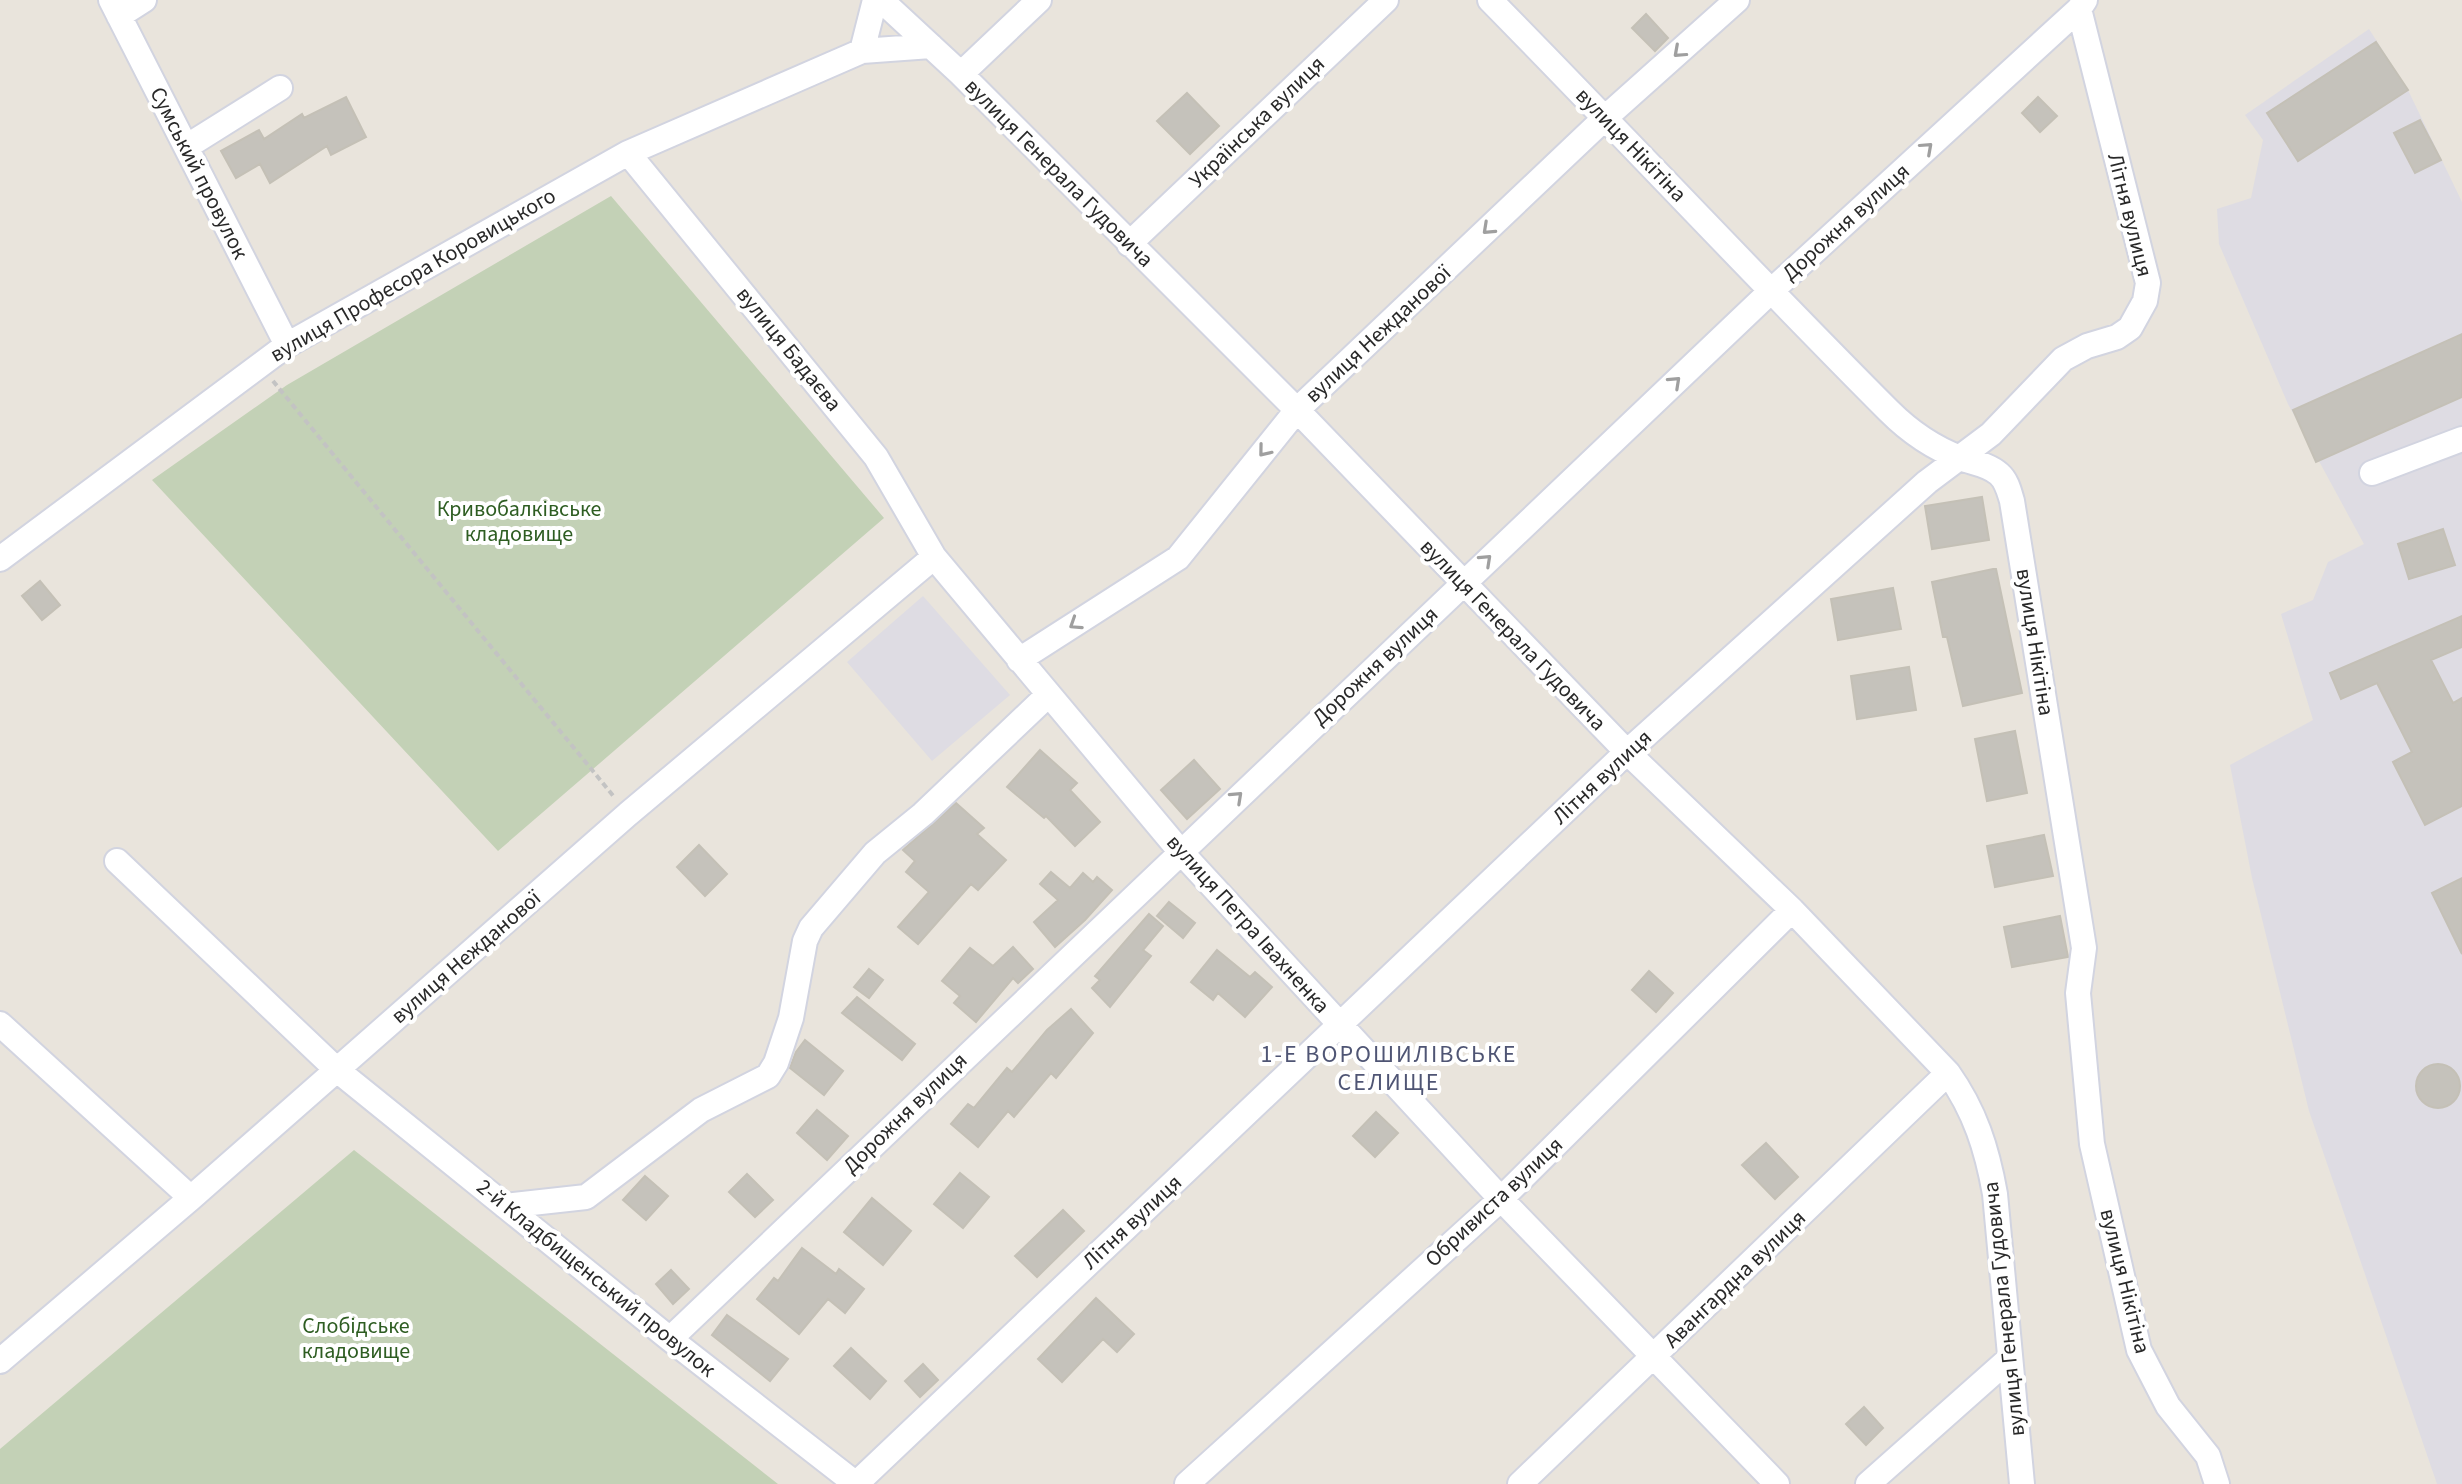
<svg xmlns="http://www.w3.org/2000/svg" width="2462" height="1484" font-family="'Source Sans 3',sans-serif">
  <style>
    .industrial { fill: #dedce3 }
    .cemetery { fill: #c3d1b6 }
    .building { fill: #c5c2bb; stroke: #c4c0b6; stroke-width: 2 }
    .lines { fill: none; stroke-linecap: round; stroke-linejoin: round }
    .minor-casing { stroke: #d2d4e0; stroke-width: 28 }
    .path { stroke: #c3c3c3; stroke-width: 4; stroke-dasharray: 6 4; stroke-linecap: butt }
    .minor { stroke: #fff; stroke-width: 24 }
    .oneway { stroke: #9f9f9f }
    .labels { text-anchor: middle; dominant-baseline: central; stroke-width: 8; stroke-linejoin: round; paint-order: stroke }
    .street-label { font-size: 22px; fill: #292929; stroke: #fff }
    .park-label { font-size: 22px; fill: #2e5d22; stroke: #fff }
    .neighbourhood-label { font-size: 24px; letter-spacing: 2px; fill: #4f5574; stroke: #fff }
  </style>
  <rect width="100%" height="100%" fill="#e9e4dc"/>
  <!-- industrial -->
  <path class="industrial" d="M2369,29L2408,90L2462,202V1484H2437L2309,1111L2252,878L2230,765L2313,720L2281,614L2313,600L2328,562L2364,544L2288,404L2219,244L2217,209L2251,198L2263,140L2245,115Z
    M923,596L1010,695L932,761L847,662Z"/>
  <!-- cemetery -->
  <path class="cemetery" d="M611,196L884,518L498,851L152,480L287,385Z
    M354,1150L778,1484H0V1449Z"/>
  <!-- building -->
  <path class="building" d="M1646,14L1668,38L1655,51L1632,28Z
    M2376,42L2408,90L2298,161L2267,113Z
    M1187,93L1219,126L1190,154L1157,121Z
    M346,97L366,137L331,155L327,146L270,183L260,164L236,178L221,151L259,130L264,139L302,114L304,118Z
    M2038,97L2057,116L2040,132L2022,113Z
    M2420,120L2441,160L2415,173L2394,133Z
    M2462,334V397L2316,462L2293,410Z
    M1982,497L1989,540L1932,549L1925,506Z
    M2443,529L2455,565L2409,579L2398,544Z
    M1993,569H1996L2022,693L1963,706L1947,637H1943L1932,582Z
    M40,581L60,605L42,620L22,596Z
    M1893,588L1901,629L1838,640L1831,599Z
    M2462,616V647L2431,660L2453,703L2462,698V806L2425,825L2393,762L2412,752L2377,683L2341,699L2330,673Z
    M1909,667L1916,710L1857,719L1851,676Z
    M2015,731L2027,793L1987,801L1975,739Z
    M1040,750L1077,783L1070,790L1100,822L1075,846L1046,816L1044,818L1007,787Z
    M1194,760L1220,789L1187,819L1161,790Z
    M956,803L984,828L977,834L1006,860L978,890L971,884L918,944L898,927L929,892L906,872L915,861L903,850Z
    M2044,835L2053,876L1995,887L1987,846Z
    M699,845L727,874L705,896L677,867Z
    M1051,872L1070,888L1083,873L1093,882L1097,877L1112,890L1085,920L1055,947L1034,922L1058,900L1040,884Z
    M2462,878V954L2432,893Z
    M1169,902L1195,923L1183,938L1157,916Z
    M1149,914L1163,926L1143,950L1151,956L1110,1007L1092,988L1100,980L1095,976Z
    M2060,916L2068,957L2012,967L2004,927Z
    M1013,947L1033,969L1018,983L1013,978L976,1022L954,1003L960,996L942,981L970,948L993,966Z
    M1217,950L1250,977L1255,972L1272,987L1245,1017L1218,993L1213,1000L1191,982Z
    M869,969L883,980L869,998L854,987Z
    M1649,971L1673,993L1656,1012L1632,990Z
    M857,997L915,1044L902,1060L842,1013Z
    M1071,1009L1093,1033L1056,1078L1051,1073L1014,1117L1008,1111L978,1147L951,1124L968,1104L974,1108L1007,1068L1012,1072L1047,1030Z
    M805,1040L843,1071L824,1095L790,1068L796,1052Z
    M2416 1086a22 22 0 1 1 44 0a22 22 0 1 1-44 0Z
    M817,1110L848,1136L827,1160L797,1133Z
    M1376,1112L1398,1133L1375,1157L1353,1136Z
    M1766,1143L1798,1177L1775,1199L1742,1165Z
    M960,1173L989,1197L963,1228L934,1204Z
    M747,1174L773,1200L755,1217L729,1192Z
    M645,1176L668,1196L646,1220L623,1200Z
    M872,1198L911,1231L883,1265L844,1232Z
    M1063,1210L1084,1231L1037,1277L1015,1256Z
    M802,1248L836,1274L839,1269L864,1289L845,1313L828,1299L799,1334L757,1299L774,1278L778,1281Z
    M671,1270L689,1289L673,1304L656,1284Z
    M1096,1298L1134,1334L1117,1352L1103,1339L1062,1382L1038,1359Z
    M727,1315L788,1359L770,1381L712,1335Z
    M851,1348L886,1381L870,1399L834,1366Z
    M923,1364L938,1380L920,1397L905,1381Z
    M1864,1407L1883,1428L1866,1445L1846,1424Z"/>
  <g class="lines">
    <defs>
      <path id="minor" d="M111,0L287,345
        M881,0L961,74L1297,410L1627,752L1792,910L1948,1073C1975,1111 1987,1149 1995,1194L2022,1484
        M1490,0C1624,136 1754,276 1889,411C1909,431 1934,448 1960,458C1973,463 1988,464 1999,474C2007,481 2009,491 2012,501L2084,948L2078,993L2092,1144L2139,1350L2168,1406L2208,1456L2217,1484
        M119,16L144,0
        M862,51L931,46
        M961,74L1039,0
        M186,147L280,88
        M628,153L876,457L934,557L1180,851L1501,1199L1777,1484
        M1129,244L1386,0
        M2372,473L2462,439
        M0,559L287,345L628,153L862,51L875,0
        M1019,660L1178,558L1297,410L1606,117L1737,0
        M117,861L337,1070L670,1339L856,1484
        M0,1024L191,1198
        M505,1206L586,1197L701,1110L768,1076L776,1063L791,1018L805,941L811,928L875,853L923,814L1048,695
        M670,1339L1770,292L2079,9L2085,0
        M0,1361L191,1198L628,814L934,557
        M856,1484L1627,752L1927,482L1991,434L2063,359L2087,346L2117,337L2130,328L2145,301L2148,283L2079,9
        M1187,1484L1501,1199L1792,910
        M1520,1484L1948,1073
        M1868,1484L2009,1359"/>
    </defs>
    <!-- minor casing -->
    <use href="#minor" class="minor-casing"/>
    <!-- path -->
    <path class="path" d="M273,381L615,798"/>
    <!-- minor -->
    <use href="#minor" class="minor"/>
  </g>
  <!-- one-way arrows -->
  <defs><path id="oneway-chevron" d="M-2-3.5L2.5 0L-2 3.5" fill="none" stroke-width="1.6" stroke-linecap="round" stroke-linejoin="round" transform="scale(2)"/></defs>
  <g class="oneway">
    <use href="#oneway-chevron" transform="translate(1679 52) rotate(138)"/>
    <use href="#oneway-chevron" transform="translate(1927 148) rotate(-42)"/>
    <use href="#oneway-chevron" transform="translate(1488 229) rotate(137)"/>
    <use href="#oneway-chevron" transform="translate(1675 382) rotate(-43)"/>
    <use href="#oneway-chevron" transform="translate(1264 451) rotate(129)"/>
    <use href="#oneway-chevron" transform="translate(1486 560) rotate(-43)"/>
    <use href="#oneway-chevron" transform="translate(1075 624) rotate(147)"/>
    <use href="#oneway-chevron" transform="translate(1237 797) rotate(-43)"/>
  </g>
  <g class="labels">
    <!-- street labels -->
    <g class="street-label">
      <text transform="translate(1257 122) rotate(-44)">Українська вулиця</text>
      <text transform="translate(1631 145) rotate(46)">вулиця Нікітіна</text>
      <text transform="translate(199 173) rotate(63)">Сумський провулок</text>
      <text transform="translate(1059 173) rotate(45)">вулиця Генерала Гудовича</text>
      <text transform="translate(2130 215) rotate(76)">Літня вулиця</text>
      <text transform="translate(1846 222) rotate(-42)">Дорожня вулиця</text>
      <text transform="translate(413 275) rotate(-30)">вулиця Професора Коровицького</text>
      <text transform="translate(1378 334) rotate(-43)">вулиця Нежданової</text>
      <text transform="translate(789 349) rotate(51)">вулиця Бадаєва</text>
      <text transform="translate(1513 635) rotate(46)">вулиця Генерала Гудовича</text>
      <text transform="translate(2035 642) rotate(81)">вулиця Нікітіна</text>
      <text transform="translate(1375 666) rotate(-43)">Дорожня вулиця</text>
      <text transform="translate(1602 777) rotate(-43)">Літня вулиця</text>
      <text transform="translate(1248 924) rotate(48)">вулиця Петра Івахненка</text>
      <text transform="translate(466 957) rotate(-41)">вулиця Нежданової</text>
      <text transform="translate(905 1113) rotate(-44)">Дорожня вулиця</text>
      <text transform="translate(1494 1202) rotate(-43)">Обривиста вулиця</text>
      <text transform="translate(1132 1222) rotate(-43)">Літня вулиця</text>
      <text transform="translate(596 1278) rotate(39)">2-й Кладбищенський провулок</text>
      <text transform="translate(1735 1279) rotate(-44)">Авангардна вулиця</text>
      <text transform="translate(2125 1281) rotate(76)">вулиця Нікітіна</text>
      <text transform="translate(2004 1309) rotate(-96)">вулиця Генерала Гудовича</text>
    </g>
    <!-- park labels -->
    <g class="park-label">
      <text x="519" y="509">Кривобалківське<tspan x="519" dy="25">кладовище</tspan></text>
      <text x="356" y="1326">Слобідське<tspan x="356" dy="25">кладовище</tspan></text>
    </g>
    <!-- neighbourhood labels -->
    <g class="neighbourhood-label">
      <text x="1389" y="1054">1-Е ВОРОШИЛІВСЬКЕ<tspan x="1389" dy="28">СЕЛИЩЕ</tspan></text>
    </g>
  </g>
</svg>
